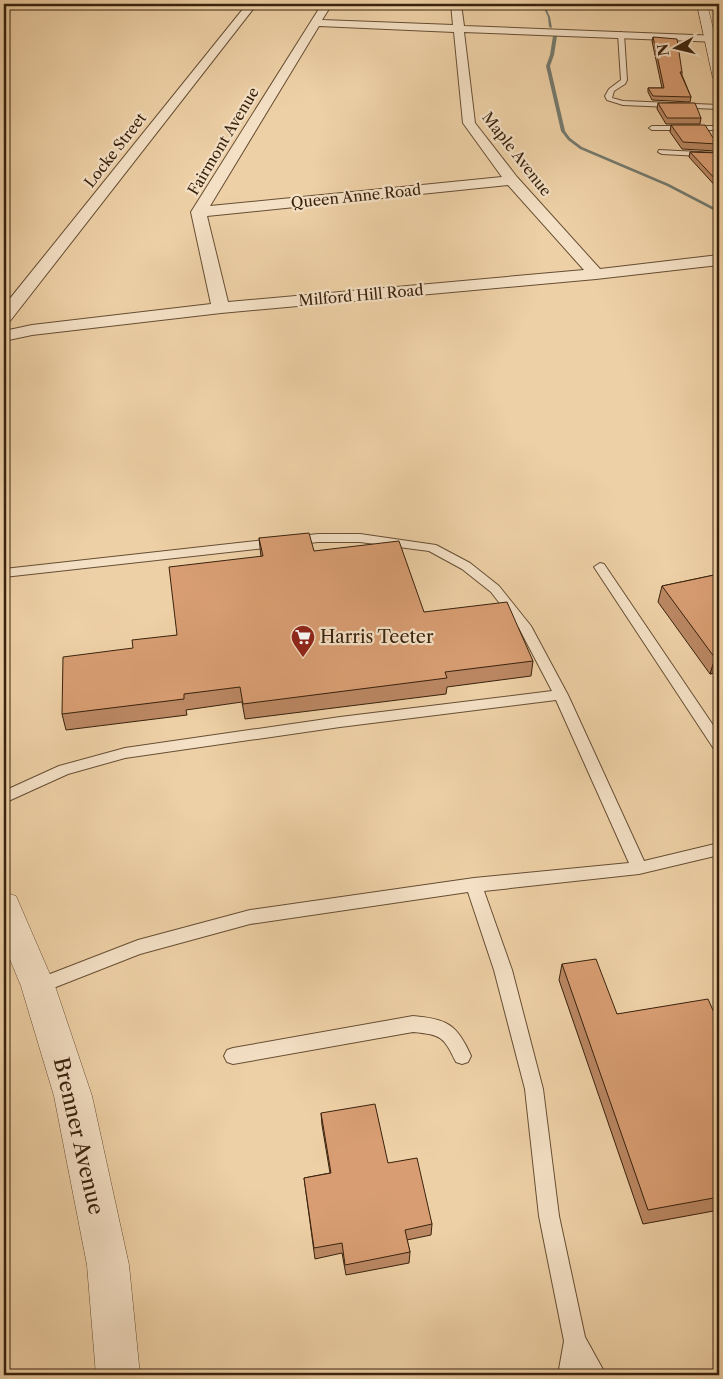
<svg xmlns="http://www.w3.org/2000/svg" width="723" height="1379" font-family="'Libre Caslon Text',serif">
  <style>
    .lines { fill: none; stroke-linecap: round; stroke-linejoin: round }
    .stream { fill: #747a6e; fill-rule: evenodd }
    .service-casing { stroke: #664e33; stroke-width: 2 }
    .minor-casing { stroke: #664e33; stroke-width: 2 }
    .tertiary-casing { stroke: #664e33; stroke-width: 1 }
    .service { fill: #f4e0c5; fill-rule: evenodd }
    .minor { fill: #f4e0c5; fill-rule: evenodd }
    .tertiary { fill: #f4e0c5; fill-rule: evenodd }
    .wall { fill: #ba8762; stroke: #39220d }
    .shaded-wall { fill: #976e50; stroke: #39220d }
    .building { fill: #d89d72; stroke: #39220d }
    .labels { text-anchor: middle; dominant-baseline: central; stroke-width: 4.5; stroke-linejoin: round; paint-order: stroke }
    .far-street-label { font-size: 15px; fill: #39220d; stroke: #f4e0c5 }
    .poi-label { font-size: 18px; fill: #39220d; stroke: #f4e0c5; text-anchor: start }
    .near-street-label { font-size: 21px; fill: #39220d; stroke: #f4e0c5 }
  </style>
  <rect width="100%" height="100%" fill="#eed0a6"/>
  <filter id="stains"><feTurbulence type="fractalNoise" baseFrequency=".004" numOctaves="4"/><feColorMatrix values="0 0 0 0 .2 0 0 0 0 .09 0 0 0 0 .02 0 0 0 .5 -.17"/></filter>
  <radialGradient id="worn" r=".72"><stop offset=".6" stop-color="#630" stop-opacity="0"/><stop offset="1" stop-color="#630" stop-opacity=".3"/></radialGradient>
  <g class="lines">
    <!-- stream -->
    <path class="stream" d="M542,4H544L550,17L552,28L549,27L548,17Z
      M555,35L557,36L554,55L550,66L565,131L570,138L582,147L669,184L719,210V213L667,186L580,149L568,140L561,131L546,66L550,55L553,36Z"/>
    <defs>
      <path id="service" d="M621,32L624,34L627,80L625,84L614,91L612,98L623,101L719,105V109L623,105L607,100L605,96L609,89L621,80L618,34Z
        M719,126V130H652L649,128L652,126Z
        M659,150L719,153V157L662,154L658,152Z
        M318,534H360L436,545L470,563L499,586L531,626L568,695L644,861L719,843V855L639,874L484,891L512,970L543,1089L559,1216L585,1337L606,1375H583L581,1372L580,1375H558L564,1341L539,1216L525,1089L494,970L468,892L250,924L140,954L38,994L32,991L29,986L32,981L138,940L250,910L474,878L629,863L556,700L340,727L125,758L68,774L4,803V791L59,766L125,748L340,717L552,691L519,628L491,592L462,569L429,551L360,542H318L4,577V569Z
        M600,563L604,564L719,734V750L714,749L594,567Z
        M413,1016C447,1019 457,1024 471,1056L468,1062L462,1064L456,1062C443,1036 442,1035 413,1032L233,1064L227,1062L224,1056L227,1050L233,1048Z"/>
      <path id="minor" d="M247,4H257L10,321L4,322V306Z
        M322,4H332L322,20L453,25L451,4H461L464,26L719,36V42L464,32L475,123L517,177L600,269L719,255V265L596,279L221,313L32,335L4,341V331L32,325L211,304L191,212ZM319,26L454,32L463,123L502,177L210,206ZM508,185L584,270L228,302L207,216Z"/>
      <path id="tertiary" d="M697,4H707L719,53V82L713,78Z
        M4,892L16,896L55,986L92,1096L129,1265L140,1375H96L87,1265L54,1096L21,986L4,945Z"/>
    </defs>
    <!-- service casing -->
    <use href="#service" class="service-casing"/>
    <!-- minor casing -->
    <use href="#minor" class="minor-casing"/>
    <!-- tertiary casing -->
    <use href="#tertiary" class="tertiary-casing"/>
    <!-- service -->
    <use href="#service" class="service"/>
    <!-- minor -->
    <use href="#minor" class="minor"/>
    <!-- tertiary -->
    <use href="#tertiary" class="tertiary"/>
  </g>
  <!-- wall -->
  <path class="wall" d="M653,37L682,72V75L691,97L690,102L652,100L648,92V88H662L652,41Z
    M658,103L701,118L700,124H666L657,109Z
    M671,125L717,144L716,151L682,149L670,132Z
    M690,152L719,153V190L689,157Z
    M259,538L314,551L424,612L533,661L531,676L447,687L446,694L245,719L242,702L186,710L187,715L66,730L62,714L133,648L177,635L261,557Z
    M719,574V672L710,674L658,602L662,586Z
    M562,964L617,1014L719,1017V1210L643,1224L559,980Z
    M321,1113L388,1163L432,1224L431,1235L407,1240L410,1252L409,1263L346,1275L342,1253L315,1259L304,1178L330,1173L322,1125Z"/>
  <!-- shaded-wall -->
  <path class="shaded-wall" d="M6,385L8,394L4,396V386Z
    M719,656V672L710,674L715,658Z"/>
  <!-- building -->
  <path class="building" d="M653,37L677,39L682,72H680L691,97L653,96L648,88H664Z
    M658,103H695L701,118H667Z
    M671,125H705L717,144L683,142Z
    M690,152L719,153V183Z
    M309,533L314,551L399,541L424,612L507,602L533,661L445,672L447,678L243,704L240,687L184,694V699L62,714L63,657L133,648L132,640L177,635L169,567L263,556L259,538Z
    M719,574V656L715,658L662,586Z
    M596,959L617,1014L708,999L716,1017H719V1197L648,1210L562,964Z
    M375,1104L388,1163L417,1158L432,1224L405,1230L410,1252L345,1265L342,1243L314,1248L304,1178L331,1173L321,1113Z"/>
  <!-- icons -->
  <defs>
    <symbol id="supermarket-pin" viewBox="-11 -11 22 30"><path d="M0 17L-7.5 6A9.5 9.5 0 1 1 7.5 6Z" fill="#8f2418" stroke="#f4e0c5"/><path d="M-6-5.5h2.5l.6 2H6L4.5 2H-2.5L-4.4-4H-6ZM-1.5 3.2a1.3 1.3 0 1 0 .1 0ZM3 3.2a1.3 1.3 0 1 0 .1 0Z" fill="#fff"/></symbol>
  </defs>
  <g fill-rule="evenodd">
    <use href="#supermarket-pin" x="289" y="623" width="28" height="38"/>
  </g>
  <g class="labels">
    <!-- far-street labels -->
    <g class="far-street-label">
      <text transform="translate(223 141) rotate(-59)">Fairmont Avenue</text>
      <text transform="translate(115 150) rotate(-52)">Locke Street</text>
      <text transform="translate(517 154) rotate(52)">Maple Avenue</text>
      <text transform="translate(356 196) rotate(-6)">Queen Anne Road</text>
      <text transform="translate(361 295) rotate(-5)">Milford Hill Road</text>
    </g>
    <!-- poi labels -->
    <g class="poi-label">
      <text x="320" y="637">Harris Teeter</text>
    </g>
    <!-- near-street labels -->
    <g class="near-street-label">
      <text transform="translate(79 1136) rotate(77)">Brenner Avenue</text>
    </g>
  </g>
  <!-- margin -->
  <rect width="723" height="1379" fill="none" stroke="#eed0a6" stroke-width="20"/>
  <rect x="5" y="5" width="713" height="1369" fill="none" stroke="#39220d" stroke-width="2.5"/>
  <rect x="10" y="10" width="703" height="1359" fill="none" stroke="#39220d"/>
  <!-- north arrow -->
  <g transform="translate(676 48) rotate(262)" stroke="#f4e0c5" stroke-width="4" paint-order="stroke">
  <path d="M0-4L9 19L0 12L-9 19Z" fill="#39220d"/>
  <text y="-8" font-size="14" font-weight="bold" text-anchor="middle" fill="#39220d">N</text>
  </g>
  <rect width="100%" height="100%" filter="url(#stains)"/>
  <rect width="100%" height="100%" fill="url(#worn)"/>
</svg>
